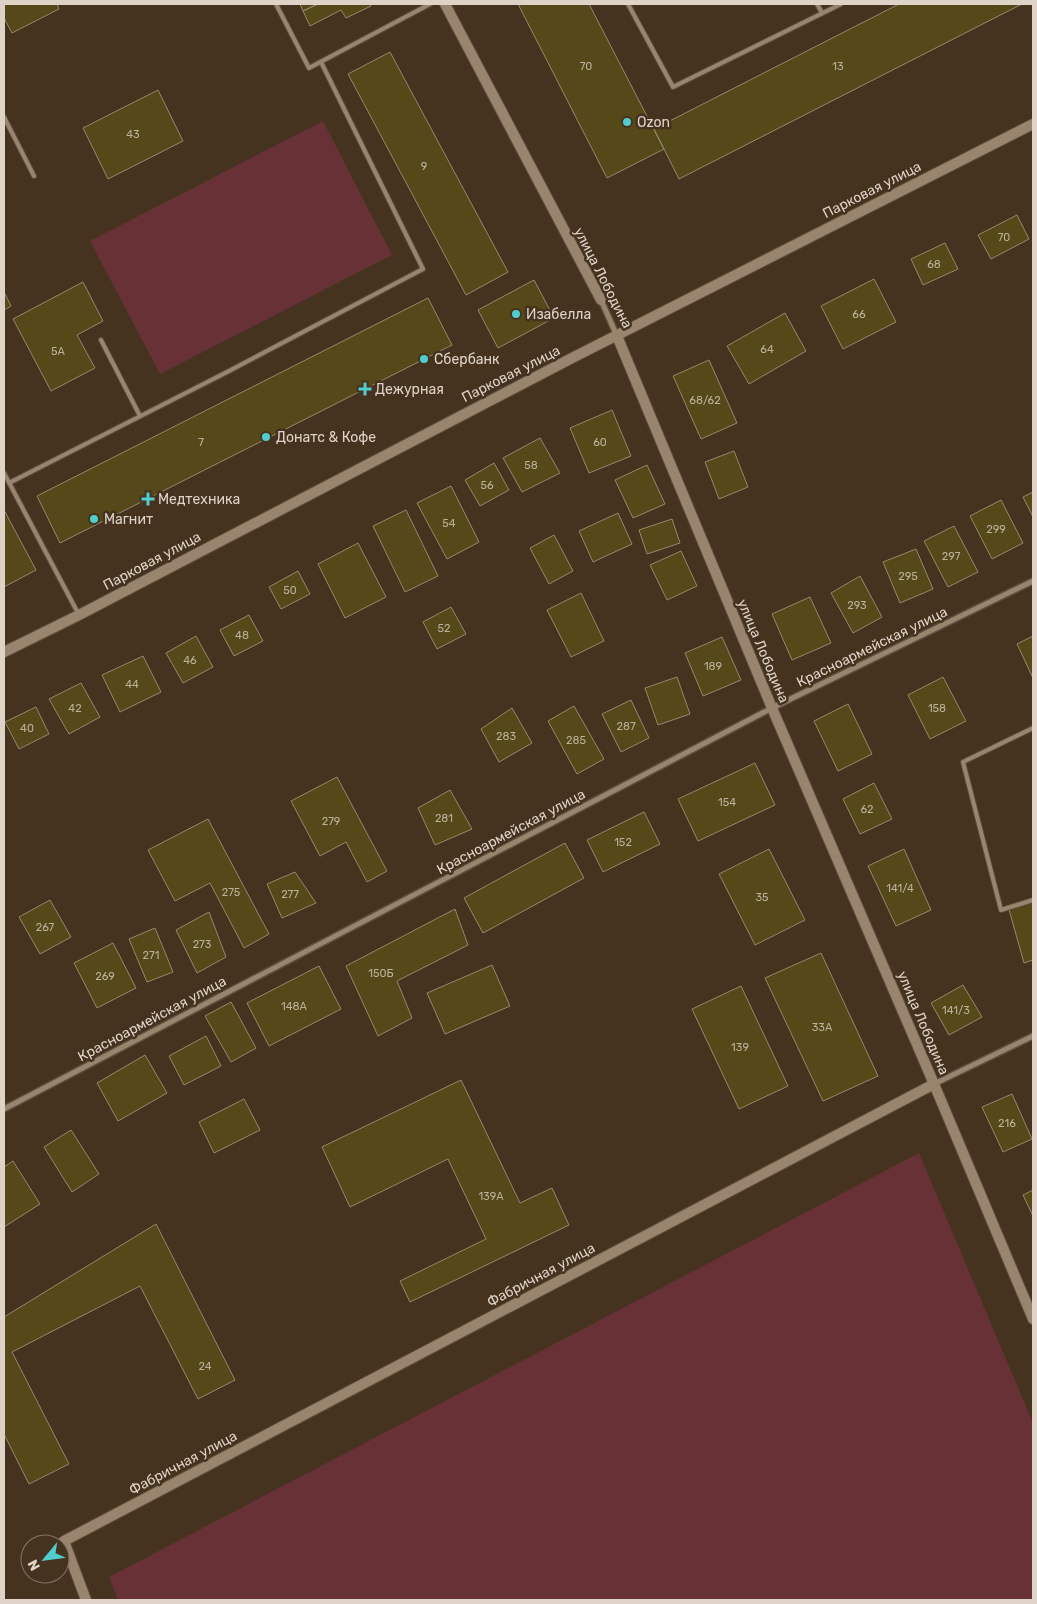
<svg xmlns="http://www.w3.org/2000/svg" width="1037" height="1604" font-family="Rubik,sans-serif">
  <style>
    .green { fill: #673135 }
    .building { fill: #554819; stroke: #928a6e }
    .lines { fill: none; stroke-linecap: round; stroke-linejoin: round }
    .lane-casing { stroke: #5d4f3d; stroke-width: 6 }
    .street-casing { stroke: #5d4f3d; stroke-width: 8 }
    .secondary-casing { stroke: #5d4f3d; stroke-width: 12 }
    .lane { stroke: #99846e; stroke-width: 4 }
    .street { stroke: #99846e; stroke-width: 5 }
    .secondary { stroke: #99846e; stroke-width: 10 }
    .poi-dot { fill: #52cdce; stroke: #453320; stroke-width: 2 }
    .labels { text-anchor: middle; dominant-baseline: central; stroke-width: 5; stroke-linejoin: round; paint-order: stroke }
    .number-label { font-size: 11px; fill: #bcb09c }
    .poi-label { font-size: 14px; fill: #dfd3c8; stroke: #453320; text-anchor: start }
    .street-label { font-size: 14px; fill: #dfd3c8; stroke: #453320 }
  </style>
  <rect width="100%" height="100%" fill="#453320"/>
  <!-- green -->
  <path class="green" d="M323,121L392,255L160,374L90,241Z
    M919,1153L1033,1423V1600H118L109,1577Z"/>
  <!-- building -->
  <path class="building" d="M4,4H57L59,9L12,33L4,18Z
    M300,4H318L303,11Z
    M318,4H370L371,6L346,18L341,10L310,26L303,11Z
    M518,4H589L664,149L607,178Z
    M899,4H1022L679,179L654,129Z
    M390,52L508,272L466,295L348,74Z
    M158,90L183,141L108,179L83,128Z
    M1017,215L1029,239L991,259L978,235Z
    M945,243L958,269L923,285L911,259Z
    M874,279L896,322L843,349L821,306Z
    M534,280L554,318L498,348L478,310Z
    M83,282L103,321L77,335L95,368L51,391L13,319Z
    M4,292L11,306L4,310Z
    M428,298L452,345L60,543L37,496Z
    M785,313L806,351L749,384L727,346Z
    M709,360L737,423L701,439L673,376Z
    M612,410L631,456L589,473L570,428Z
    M540,438L560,473L522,492L503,458Z
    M734,451L748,487L719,499L705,462Z
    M494,463L509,490L480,506L465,480Z
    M647,465L665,504L633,518L615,480Z
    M451,486L479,542L447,559L417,503Z
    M1033,492V517L1023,497Z
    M1001,500L1023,543L992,559L970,516Z
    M4,510L36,570L4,587Z
    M406,510L438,576L405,592L373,526Z
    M618,513L632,544L593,562L579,531Z
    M672,519L680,543L647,554L639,530Z
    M954,526L978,572L948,587L924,541Z
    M554,535L573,571L549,584L530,548Z
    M358,543L386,597L345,618L318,564Z
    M916,549L933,589L900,603L883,562Z
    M681,551L697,586L667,600L650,565Z
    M298,571L310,594L281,609L269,587Z
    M860,576L882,617L853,633L831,593Z
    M581,593L604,641L571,657L547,610Z
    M810,597L831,643L792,660L772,614Z
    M451,607L466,634L437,649L423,622Z
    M249,615L263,641L234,656L220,630Z
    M196,636L213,667L183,683L166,653Z
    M1033,636V678L1017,644Z
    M722,637L741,680L703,696L685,653Z
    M143,656L161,692L120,712L102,675Z
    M677,677L690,714L658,725L645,688Z
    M943,677L966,721L930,739L908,695Z
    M81,683L100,717L69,734L49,699Z
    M631,700L649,738L621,752L602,714Z
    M848,704L872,754L838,771L814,721Z
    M574,706L604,759L577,774L548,721Z
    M36,707L49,734L19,749L5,722Z
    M512,708L532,743L499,762L481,729Z
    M755,763L775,805L698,841L678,799Z
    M337,777L387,871L367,882L346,842L320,856L291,801Z
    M874,783L892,819L860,834L843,799Z
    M450,790L472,829L435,845L418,808Z
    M644,812L660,844L603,872L587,840Z
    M208,819L269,934L244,948L210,883L175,901L148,850Z
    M565,843L584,878L483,933L464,898Z
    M769,849L805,920L755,945L719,874Z
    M904,849L931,910L896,926L868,866Z
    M295,872L316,903L282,918L267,884Z
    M1033,898V960L1024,963L1008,906Z
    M50,900L71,937L40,954L19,917Z
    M455,909L468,945L397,981L412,1018L378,1036L346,966Z
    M209,912L226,957L197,973L176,930Z
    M155,928L173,972L147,982L129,939Z
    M113,943L136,988L97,1008L74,963Z
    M821,953L878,1076L823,1101L765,978Z
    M492,965L510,1006L445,1034L427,993Z
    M319,966L341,1009L269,1046L247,1003Z
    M963,985L982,1017L949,1035L931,1003Z
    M741,986L788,1086L739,1109L692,1009Z
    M231,1002L256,1048L231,1062L205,1016Z
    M206,1036L221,1066L184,1085L169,1056Z
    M145,1055L167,1093L118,1121L97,1083Z
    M461,1080L520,1203L552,1188L569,1225L410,1302L400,1281L486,1239L448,1159L350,1207L322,1147Z
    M1012,1094L1032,1139L1003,1152L982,1107Z
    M244,1099L260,1130L214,1153L199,1122Z
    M71,1130L99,1174L72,1192L44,1147Z
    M13,1161L40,1204L4,1227V1167Z
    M1033,1190V1216L1023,1195Z
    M156,1224L235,1380L198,1399L140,1286L12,1352L69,1464L29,1484L4,1434V1317Z"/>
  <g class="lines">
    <defs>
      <path id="lane" d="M276,4L309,68L430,4
        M628,4L673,87L841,4
        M817,4L822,13
        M4,117L34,176
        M101,340L140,416
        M4,473L79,615
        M9,483L229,371L423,269L321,62
        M1033,728L963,762L1001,910L1033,900"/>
      <path id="street" d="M601,300L617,336
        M934,1084L1033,1036
        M4,1109L772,708L1033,581"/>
      <path id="secondary" d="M445,4L601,300
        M617,336L772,708L934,1084L1033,1319
        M4,652L79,615L572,358L1033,124
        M86,1600L64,1541L934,1084"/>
    </defs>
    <!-- lane casing -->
    <use href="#lane" class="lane-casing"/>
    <!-- street casing -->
    <use href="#street" class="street-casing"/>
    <!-- secondary casing -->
    <use href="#secondary" class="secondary-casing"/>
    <!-- lane -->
    <use href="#lane" class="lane"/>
    <!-- street -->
    <use href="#street" class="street"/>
    <!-- secondary -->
    <use href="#secondary" class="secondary"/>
  </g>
  <!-- markers -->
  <g class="poi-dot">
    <circle cx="627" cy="122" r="5"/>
    <circle cx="516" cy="314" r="5"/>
    <circle cx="424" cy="359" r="5"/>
    <path d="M362.5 381.5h5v5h5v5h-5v5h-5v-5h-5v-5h5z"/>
    <circle cx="266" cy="437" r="5"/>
    <path d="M145.5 491.5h5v5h5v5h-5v5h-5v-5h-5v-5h5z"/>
    <circle cx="94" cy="519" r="5"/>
  </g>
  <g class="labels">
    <!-- number labels -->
    <g class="number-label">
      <text x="586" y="66">70</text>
      <text x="838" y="66">13</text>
      <text x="133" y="134">43</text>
      <text x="424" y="166">9</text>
      <text x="1004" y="237">70</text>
      <text x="934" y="264">68</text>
      <text x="859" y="314">66</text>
      <text x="767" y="349">64</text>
      <text x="58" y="351">5А</text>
      <text x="705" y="400">68/62</text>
      <text x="201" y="442">7</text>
      <text x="600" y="442">60</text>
      <text x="531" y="465">58</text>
      <text x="487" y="485">56</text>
      <text x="449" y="523">54</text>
      <text x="996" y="529">299</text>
      <text x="951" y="556">297</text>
      <text x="908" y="576">295</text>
      <text x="290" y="590">50</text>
      <text x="857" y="605">293</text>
      <text x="444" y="628">52</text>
      <text x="242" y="635">48</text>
      <text x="190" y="660">46</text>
      <text x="713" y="666">189</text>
      <text x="132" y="684">44</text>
      <text x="75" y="708">42</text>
      <text x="937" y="708">158</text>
      <text x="626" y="726">287</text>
      <text x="27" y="728">40</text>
      <text x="506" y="736">283</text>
      <text x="576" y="740">285</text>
      <text x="727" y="802">154</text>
      <text x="867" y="809">62</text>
      <text x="444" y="818">281</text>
      <text x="331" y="821">279</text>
      <text x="623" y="842">152</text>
      <text x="900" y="888">141/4</text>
      <text x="231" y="892">275</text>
      <text x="290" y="894">277</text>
      <text x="762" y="897">35</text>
      <text x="45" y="927">267</text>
      <text x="202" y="944">273</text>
      <text x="151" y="955">271</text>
      <text x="381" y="973">150Б</text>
      <text x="105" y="976">269</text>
      <text x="294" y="1006">148А</text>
      <text x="956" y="1010">141/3</text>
      <text x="822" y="1027">33А</text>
      <text x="740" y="1047">139</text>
      <text x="1007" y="1123">216</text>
      <text x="491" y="1196">139А</text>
      <text x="205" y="1366">24</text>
    </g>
    <!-- poi labels -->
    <g class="poi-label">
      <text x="637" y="122">Ozon</text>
      <text x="526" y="314">Изабелла</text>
      <text x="434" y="359">Сбербанк</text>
      <text x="375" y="389">Дежурная</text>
      <text x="276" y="437">Донатс &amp; Кофе</text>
      <text x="158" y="499">Медтехника</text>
      <text x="104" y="519">Магнит</text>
    </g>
    <!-- street labels -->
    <g class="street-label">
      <text transform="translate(872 190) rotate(-27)">Парковая улица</text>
      <text transform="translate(603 278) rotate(63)">улица Лободина</text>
      <text transform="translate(511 374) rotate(-27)">Парковая улица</text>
      <text transform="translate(152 561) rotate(-28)">Парковая улица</text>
      <text transform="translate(872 647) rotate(-26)">Красноармейская улица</text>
      <text transform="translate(763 651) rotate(67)">улица Лободина</text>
      <text transform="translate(511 832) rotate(-28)">Красноармейская улица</text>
      <text transform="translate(152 1019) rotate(-28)">Красноармейская улица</text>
      <text transform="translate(923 1023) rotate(67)">улица Лободина</text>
      <text transform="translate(541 1275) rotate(-28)">Фабричная улица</text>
      <text transform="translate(183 1463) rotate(-28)">Фабричная улица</text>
    </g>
  </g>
  <!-- border -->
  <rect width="1037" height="1604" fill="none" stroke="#dfd3c8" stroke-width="10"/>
  <!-- north arrow -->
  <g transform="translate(45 1559) rotate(241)"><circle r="24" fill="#453320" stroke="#837363"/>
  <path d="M0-4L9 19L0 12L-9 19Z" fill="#52cdce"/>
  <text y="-8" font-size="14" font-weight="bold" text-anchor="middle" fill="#dfd3c8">N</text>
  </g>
</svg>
